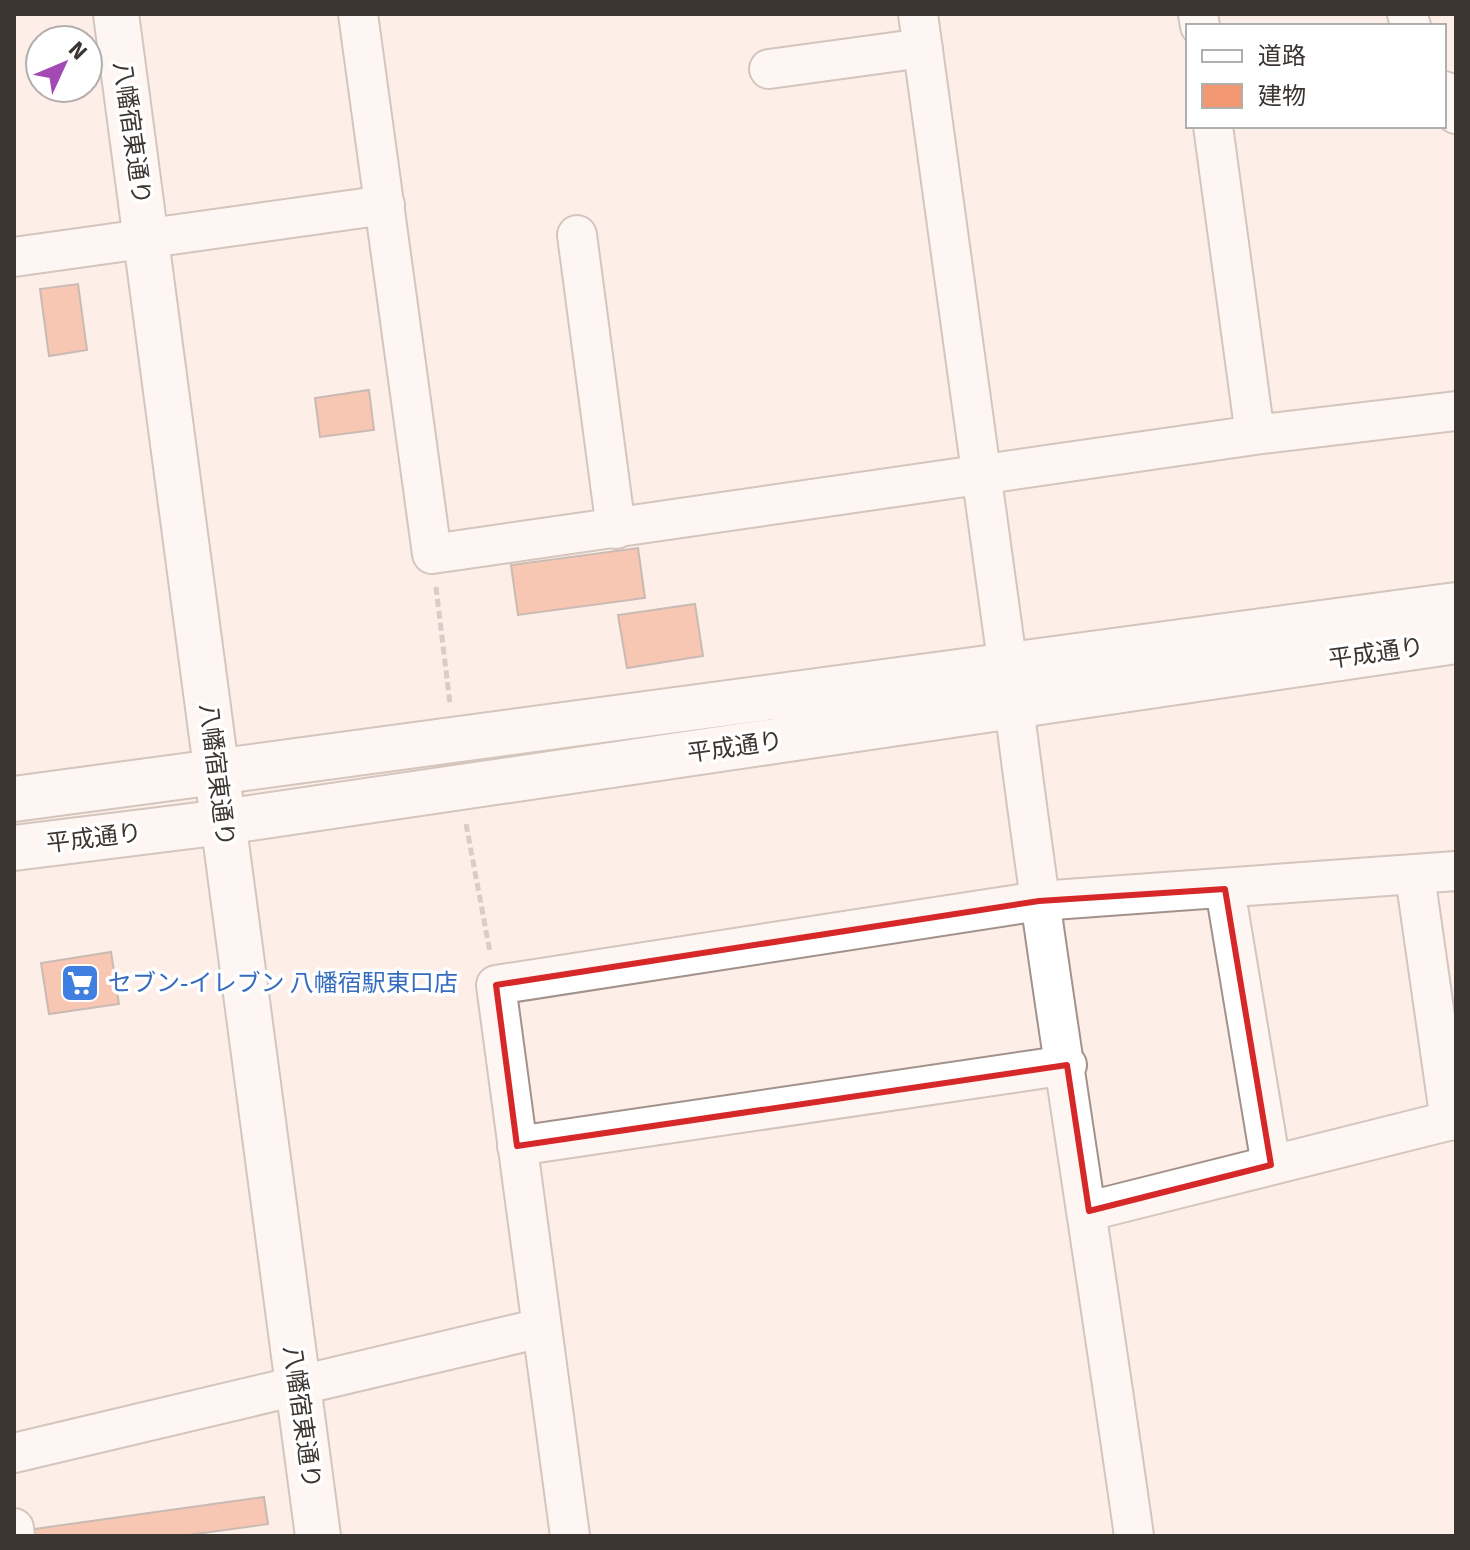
<svg xmlns="http://www.w3.org/2000/svg" width="1470" height="1550" font-family="Signika,'Noto Sans JP',sans-serif">
  <style>
    .building { fill: #f19873; stroke: #8a7a73; stroke-width: 2 }
    .lines { fill: none; stroke-linecap: round; stroke-linejoin: round }
    .minor-casing { stroke: #a2928b; stroke-width: 42 }
    .tertiary-casing { stroke: #a2928b; stroke-width: 48 }
    .path { stroke: #afa39f; stroke-width: 5; stroke-dasharray: 8 4; stroke-linecap: butt }
    .minor { stroke: #fff; stroke-width: 38 }
    .tertiary { stroke: #fff; stroke-width: 44 }
    .marked { fill: none; stroke: #d62828; stroke-width: 6; stroke-linejoin: round }
    .labels { text-anchor: middle; dominant-baseline: central; stroke-width: 7; stroke-linejoin: round; paint-order: stroke }
    .street-label { font-size: 24px; fill: #3c3633; stroke: #fff }
    .shop-label { font-size: 24px; fill: #366cbe; stroke: #fff; text-anchor: start }
  </style>
  <rect width="100%" height="100%" fill="#fdeee8"/>
  <!-- building -->
  <path class="building" d="M78,284L87,350L49,356L40,289Z
    M369,390L374,430L320,437L315,398Z
    M638,548L645,598L518,615L511,565Z
    M695,604L703,656L627,668L618,615Z
    M111,952L119,1004L49,1014L41,963Z
    M264,1497L268,1524L181,1536H28L27,1530Z"/>
  <g class="lines">
    <defs>
      <path id="minor" d="M358,14L432,554L1255,435L1456,411
        M918,14L1008,668
        M1198,14L1200,26
        M1407,14L1411,26
        M769,69L923,48
        M1444,91L1456,114
        M1213,126L1255,435
        M577,235L616,529
        M14,257L385,205
        M1014,706C1049,984 1095,1259 1134,1536
        M1415,876L1450,1121
        M1225,889L1271,1165
        M517,1146L1067,1065
        M1089,1211L1456,1119
        M14,1453L541,1328
        M14,1528L15,1536
        M570,1536L496,985L1039,901L1456,871"/>
      <path id="tertiary" d="M116,14L318,1536
        M14,799L1456,605
        M14,848L223,822L1456,641"/>
    </defs>
    <!-- minor casing -->
    <use href="#minor" class="minor-casing"/>
    <!-- tertiary casing -->
    <use href="#tertiary" class="tertiary-casing"/>
    <!-- path -->
    <path class="path" d="M436,587L450,704
      M466,824L490,952"/>
    <!-- minor -->
    <use href="#minor" class="minor"/>
    <!-- tertiary -->
    <use href="#tertiary" class="tertiary"/>
  </g>
  <!-- marked area -->
  <path d="M0 0H1470V1550H0ZM1225,889L1271,1165L1089,1211L1067,1065L517,1146L496,985L1039,901Z" fill="#fdeee8" fill-opacity=".55" fill-rule="evenodd"/>
  <path class="marked" d="M1225,889L1271,1165L1089,1211L1067,1065L517,1146L496,985L1039,901Z"/>
  <!-- icons -->
  <defs>
    <symbol id="supermarket-square" viewBox="-11 -11 22 22"><rect x="-9" y="-9" width="18" height="18" rx="4" fill="#3f7fe0" stroke="#fff"/><path d="M-6-5.5h2.5l.6 2H6L4.5 2H-2.5L-4.4-4H-6ZM-1.5 3.2a1.3 1.3 0 1 0 .1 0ZM3 3.2a1.3 1.3 0 1 0 .1 0Z" fill="#fff"/></symbol>
  </defs>
  <g fill-rule="evenodd">
    <use href="#supermarket-square" x="58" y="961" width="44" height="44"/>
  </g>
  <g class="labels">
    <!-- street labels -->
    <g class="street-label">
      <text transform="translate(132 133) rotate(82)">八幡宿東通り</text>
      <text transform="translate(1376 653) rotate(-8)">平成通り</text>
      <text transform="translate(735 747) rotate(-8)">平成通り</text>
      <text transform="translate(217 775) rotate(83)">八幡宿東通り</text>
      <text transform="translate(94 838) rotate(-7)">平成通り</text>
      <text transform="translate(302 1417) rotate(82)">八幡宿東通り</text>
    </g>
    <!-- shop labels -->
    <g class="shop-label">
      <text x="108" y="983">セブン-イレブン 八幡宿駅東口店</text>
    </g>
  </g>
  <!-- border -->
  <rect width="1470" height="1550" fill="none" stroke="#3c3633" stroke-width="32"/>
  <!-- legend -->
  <rect x="1186" y="24" width="260" height="104" fill="#ffffff" stroke="#b1afad" stroke-width="2"/>
  <rect x="1202" y="50" width="40" height="12" fill="#ffffff" stroke="#b1afad" stroke-width="2"/>
  <text x="1258" y="64" font-size="24" fill="#3c3633">道路</text>
  <rect x="1202" y="84" width="40" height="24" fill="#f19873" stroke="#b1afad" stroke-width="2"/>
  <text x="1258" y="104" font-size="24" fill="#3c3633">建物</text>
  <!-- north arrow -->
  <g transform="translate(64 64) rotate(46)"><circle r="38" fill="#ffffff" stroke="#b1afad" stroke-width="2"/>
  <path d="M0-6L14 30L0 20L-14 30Z" fill="#a249b4"/>
  <text y="-12" font-size="22" font-weight="bold" text-anchor="middle" fill="#3c3633">N</text>
  </g>
</svg>
